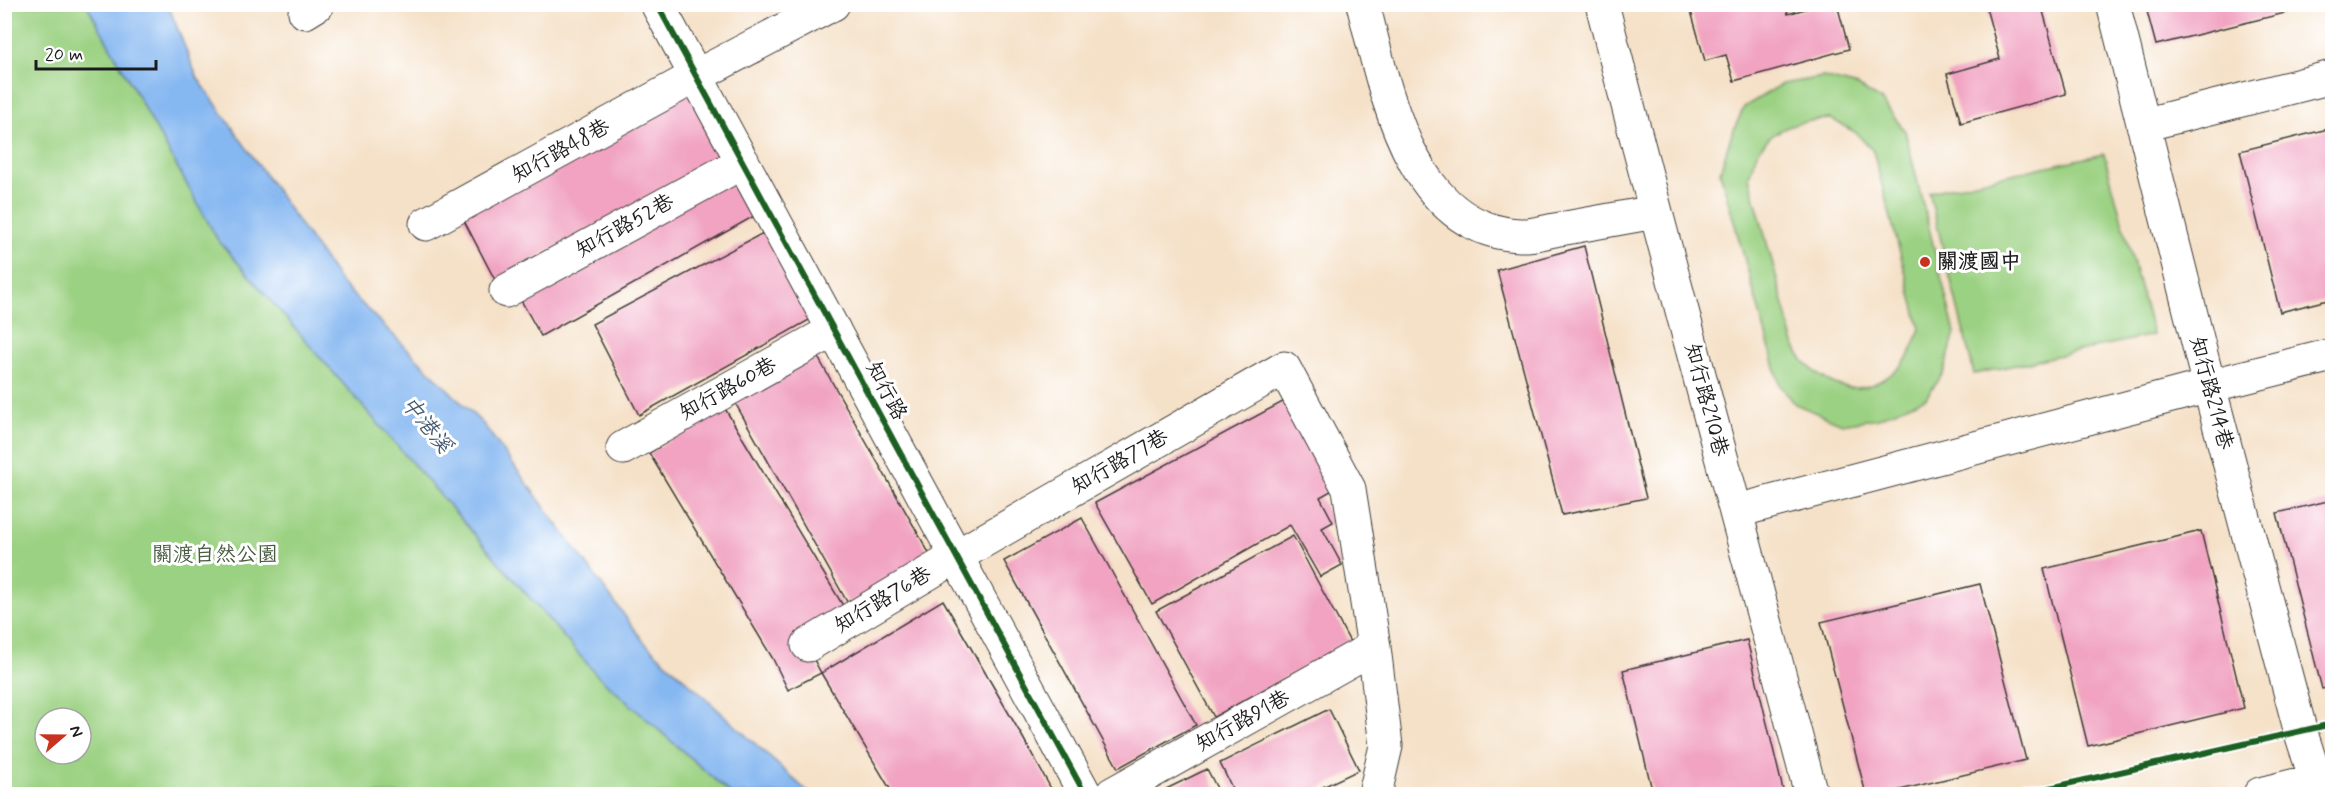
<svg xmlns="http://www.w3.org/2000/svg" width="2337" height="799" font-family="Mynerve,'LXGW WenKai TC',sans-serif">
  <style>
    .park { fill: #9bd182; stroke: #5c764f; stroke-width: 1.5; fill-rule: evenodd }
    .water { fill: #85b7f1; stroke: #506a86; stroke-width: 1.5 }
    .building { fill: #f1a3c1 }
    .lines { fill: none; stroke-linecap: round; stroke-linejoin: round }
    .minor-casing { stroke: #3d3a36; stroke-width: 35 }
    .minor { stroke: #fff; stroke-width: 33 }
    .cycleway-casing { stroke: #fff; stroke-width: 10 }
    .cycleway { stroke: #1b5e20; stroke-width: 6 }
    .poi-dot { fill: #c8321e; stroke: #fff; stroke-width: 2 }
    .labels { text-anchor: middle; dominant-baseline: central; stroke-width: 6; stroke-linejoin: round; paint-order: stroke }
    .street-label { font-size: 21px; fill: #1c1c1c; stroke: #fff }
    .poi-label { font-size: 21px; font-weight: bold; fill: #1c1c1c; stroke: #fff; text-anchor: start }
    .park-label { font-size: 21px; fill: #485b40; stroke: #fff }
    .water-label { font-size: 22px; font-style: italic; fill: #465a71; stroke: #fff }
  </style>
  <rect width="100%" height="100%" fill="#fff"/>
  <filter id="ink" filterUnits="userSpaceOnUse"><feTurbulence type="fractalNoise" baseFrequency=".0167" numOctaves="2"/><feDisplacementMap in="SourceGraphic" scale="12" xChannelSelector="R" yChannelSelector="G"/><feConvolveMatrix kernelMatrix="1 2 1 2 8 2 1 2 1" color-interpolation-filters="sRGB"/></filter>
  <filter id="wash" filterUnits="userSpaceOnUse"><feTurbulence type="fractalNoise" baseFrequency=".008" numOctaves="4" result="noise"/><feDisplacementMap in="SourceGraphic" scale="24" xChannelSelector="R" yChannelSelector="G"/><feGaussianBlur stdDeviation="1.35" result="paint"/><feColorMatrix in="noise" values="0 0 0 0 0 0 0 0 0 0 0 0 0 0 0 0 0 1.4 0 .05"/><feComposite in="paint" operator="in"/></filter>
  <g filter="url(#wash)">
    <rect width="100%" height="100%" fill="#f5e1c8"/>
    <!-- park -->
    <path class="park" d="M5,5H87L218,240L597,675L731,794H5ZM45,718H81V754H45Z
      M1823,77L1858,86L1882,101L1905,131L1955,333L1944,372L1926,398L1878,418L1842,424L1795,404L1780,385L1720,172L1731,136L1744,107L1782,84ZM1831,119L1855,132L1873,151L1920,328C1911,359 1899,375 1868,386C1841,395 1812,374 1798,353C1791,342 1789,322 1785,309C1773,265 1761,221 1749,177C1752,168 1754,157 1759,150C1774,126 1805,120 1831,119Z
      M2104,154L2153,335L1974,374L1929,192Z"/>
    <!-- water -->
    <path class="water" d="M87,5H168L197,77L341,283L484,425L644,642L810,794H731L597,675L218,240Z"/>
    <g id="blocks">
      <!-- building -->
      <path class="building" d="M1689,4H1786L1788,14L1822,4H1837L1849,49L1734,81L1726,55L1705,61Z
        M1985,4H2041L2066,94L1961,123L1947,74L2000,59Z
        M2145,4H2309V7L2156,45Z
        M687,89L723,157L495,280L460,213Z
        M2332,128V299L2280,312L2240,151Z
        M733,174L756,215L541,336L518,295Z
        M765,232L811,319L639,415L592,324Z
        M1584,246L1646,498L1562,515L1497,270Z
        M815,352L933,560L850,607L733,399Z
        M1290,398L1338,487L1320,497L1333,522L1322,528L1342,565L1320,577L1290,525L1152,604L1095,503Z
        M724,407L848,614L804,641L821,673L788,690L773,659L649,453Z
        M2332,500V687L2322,689L2277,513Z
        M1082,518L1196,725L1118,768L1004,561Z
        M2201,531L2244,708L2088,746L2044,569Z
        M1293,536L1350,642L1214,717L1156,611Z
        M1980,584L2026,760L1883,794H1866L1821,622Z
        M943,600L1022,736L1054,794H893L821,673Z
        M1747,640L1784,794H1653L1623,670Z
        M1329,709L1359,770L1308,794H1235L1220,763Z
        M1207,769L1220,794H1156Z"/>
    </g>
  </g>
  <g filter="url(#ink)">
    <use href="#blocks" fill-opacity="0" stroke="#3d3a36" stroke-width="1.5"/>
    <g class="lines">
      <defs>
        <path id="minor" d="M657,4L1085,794
          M1363,4C1385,89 1410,230 1520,235C1533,236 1547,231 1560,229C1592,223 1623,218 1655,212
          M1602,4C1669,269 1742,531 1811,794
          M2113,4L2209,386L2301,733L2316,780
          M305,12L318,4
          M2143,125L2332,77
          M426,224L683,83L833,4
          M506,291L743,162
          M623,448L834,330
          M1737,511L2209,386L2332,355
          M808,645L957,556L1284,368L1349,489L1374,647L1386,746L1375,794
          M1112,794L1374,647
          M2260,794L2332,776"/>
      </defs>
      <!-- minor casing -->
      <use href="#minor" class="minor-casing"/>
      <!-- minor -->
      <use href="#minor" class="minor"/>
      <defs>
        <path id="cycleway" d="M657,4L1085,794
          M2023,794L2332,724"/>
      </defs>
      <!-- cycleway casing -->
      <use href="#cycleway" class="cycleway-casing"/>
      <!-- cycleway -->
      <use href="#cycleway" class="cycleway"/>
    </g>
  </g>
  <!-- markers -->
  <circle class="poi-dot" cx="1925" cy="262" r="6"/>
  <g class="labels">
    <!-- street labels -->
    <g class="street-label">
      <text transform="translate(561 151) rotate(-29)">知行路48巷</text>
      <text transform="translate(625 226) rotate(-29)">知行路52巷</text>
      <text transform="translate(728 389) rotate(-29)">知行路60巷</text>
      <text transform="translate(886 391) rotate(62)">知行路</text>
      <text transform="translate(2211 393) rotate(75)">知行路214巷</text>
      <text transform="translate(1706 400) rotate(75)">知行路210巷</text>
      <text transform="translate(1120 462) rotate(-30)">知行路77巷</text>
      <text transform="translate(883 600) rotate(-31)">知行路76巷</text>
      <text transform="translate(1243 721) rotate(-29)">知行路91巷</text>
    </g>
    <!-- poi labels -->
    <g class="poi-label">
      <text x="1937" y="262">關渡國中</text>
    </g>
    <!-- park labels -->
    <g class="park-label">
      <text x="215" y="555">關渡自然公園</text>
    </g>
    <!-- water labels -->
    <g class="water-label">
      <text transform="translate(426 425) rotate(51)">中港溪</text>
    </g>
  </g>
  <!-- margin -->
  <rect width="2337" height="799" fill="none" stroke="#fff" stroke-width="24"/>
  <!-- north arrow -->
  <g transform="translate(63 736) rotate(70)"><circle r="28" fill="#ffffff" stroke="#a4a4a4" stroke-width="1.5"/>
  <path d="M0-4.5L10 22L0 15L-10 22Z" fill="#c8321e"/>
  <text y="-9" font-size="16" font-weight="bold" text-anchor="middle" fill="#1c1c1c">N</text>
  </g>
  <!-- scale -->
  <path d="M36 60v9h120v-9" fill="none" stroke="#1c1c1c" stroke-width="3"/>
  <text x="45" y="60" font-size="18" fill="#1c1c1c" stroke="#ffffff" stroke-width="4.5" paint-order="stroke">20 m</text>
</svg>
